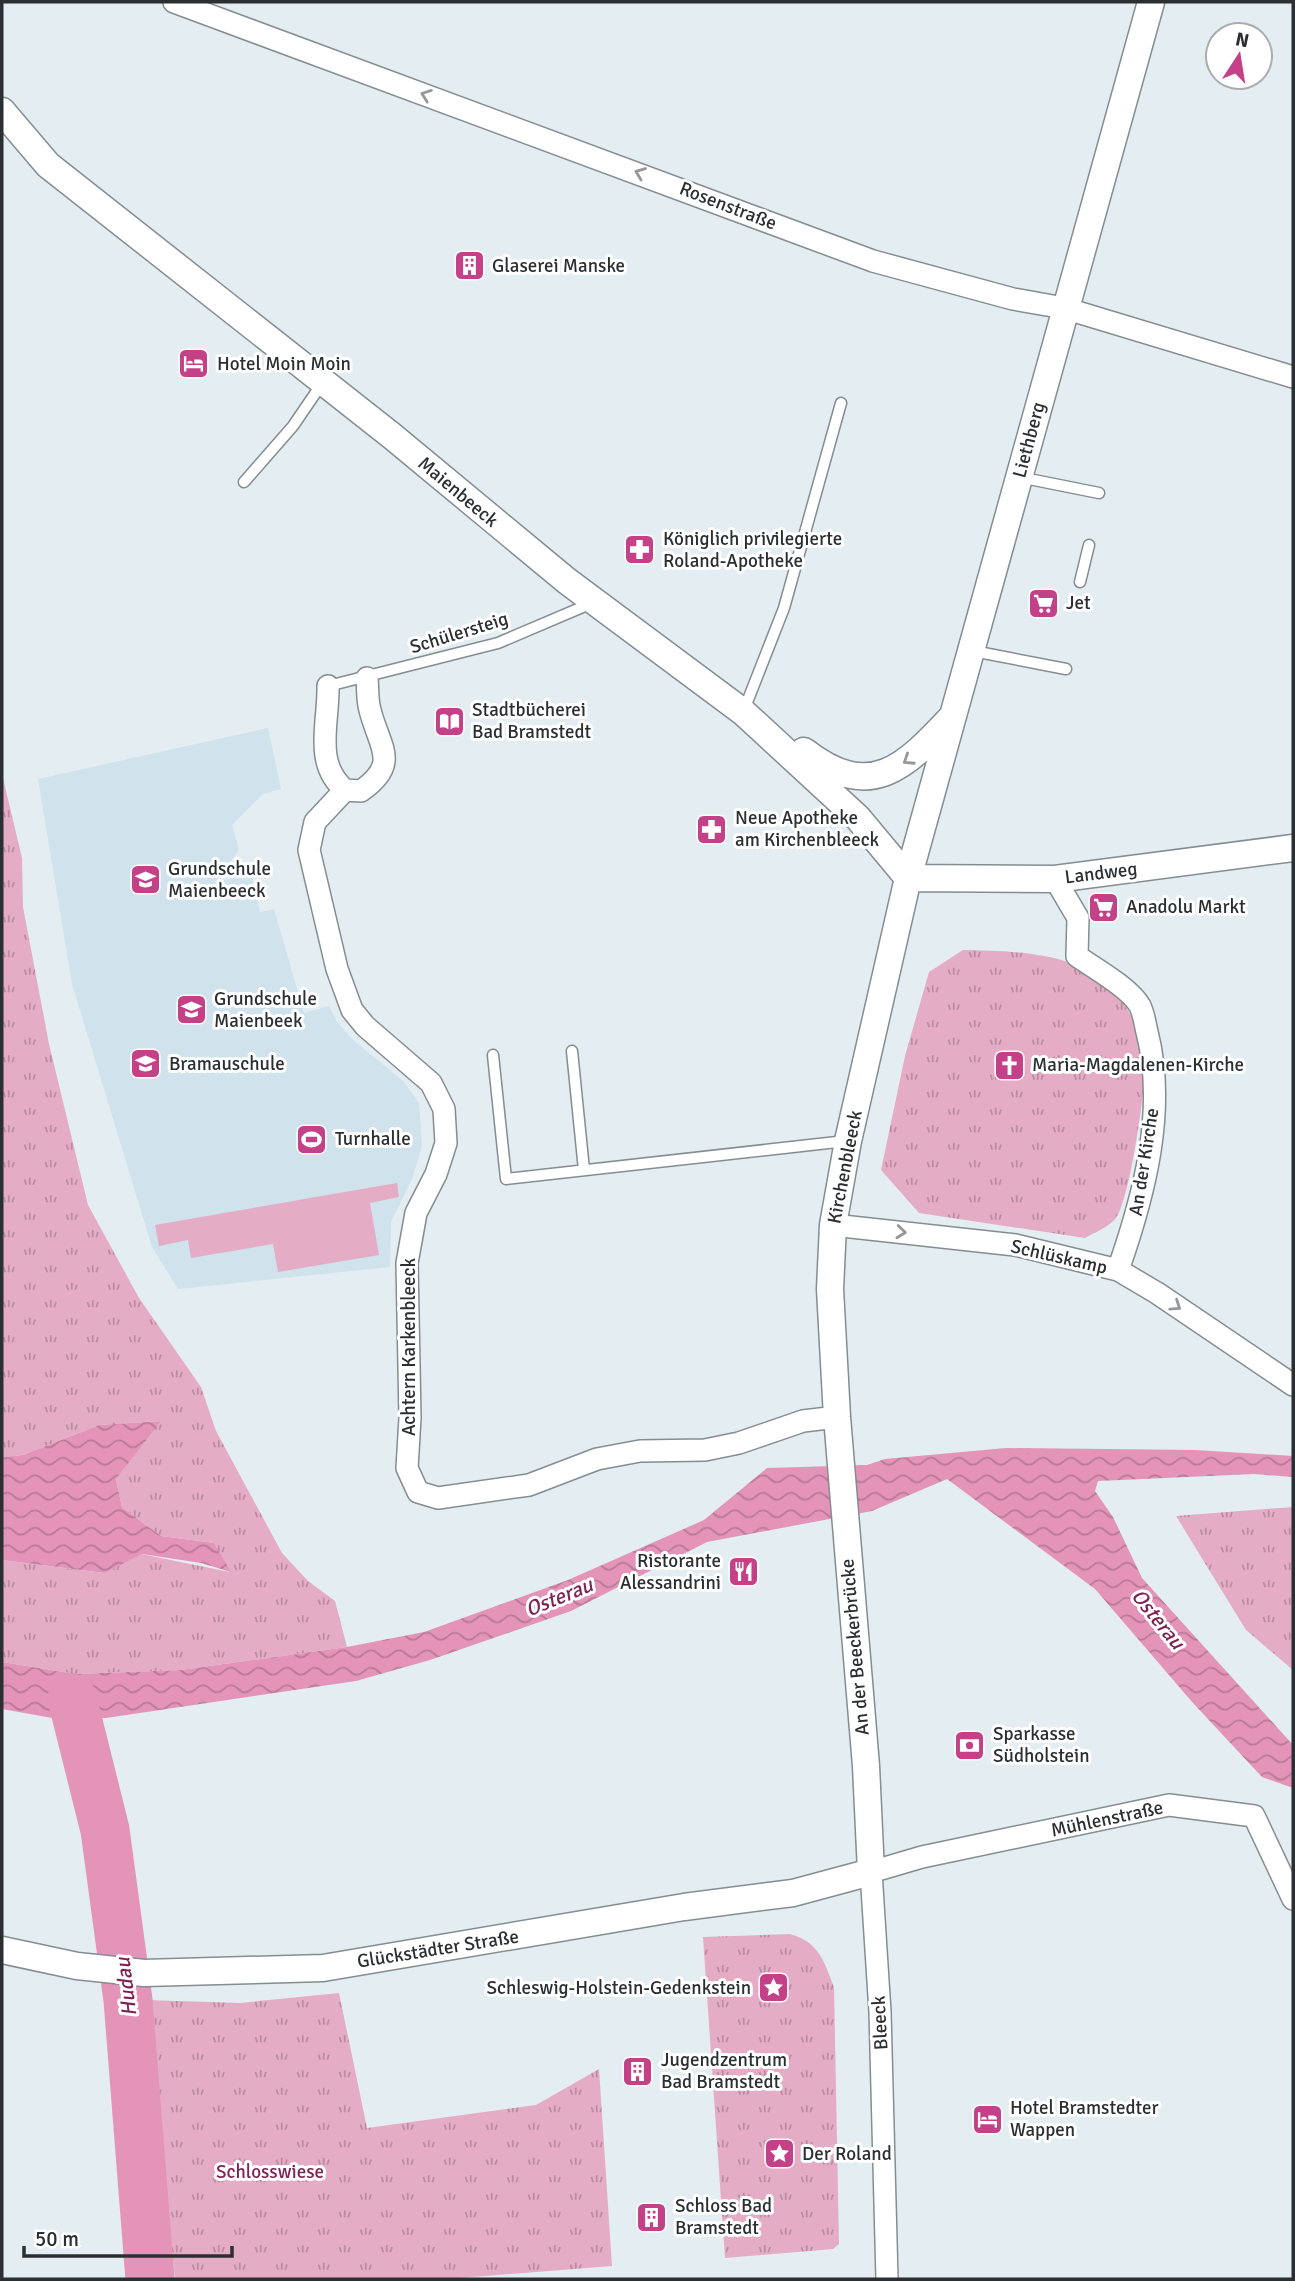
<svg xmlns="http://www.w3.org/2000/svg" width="1295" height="2281" font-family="Signika,sans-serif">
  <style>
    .built { fill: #d0e2eb }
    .grass { fill: url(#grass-tufts) }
    .pitch { fill: #e5acc5 }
    .water { fill: url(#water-waves) }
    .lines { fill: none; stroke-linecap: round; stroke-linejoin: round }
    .river { stroke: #e494b9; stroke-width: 49 }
    .service-casing { stroke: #848d91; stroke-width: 13 }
    .minor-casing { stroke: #848d91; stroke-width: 24 }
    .tertiary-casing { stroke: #848d91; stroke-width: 29 }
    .service { stroke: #fff; stroke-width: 10 }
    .minor { stroke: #fff; stroke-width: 21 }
    .tertiary { stroke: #fff; stroke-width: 26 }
    .oneway { stroke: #959798 }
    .labels { text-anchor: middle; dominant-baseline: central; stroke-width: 6; stroke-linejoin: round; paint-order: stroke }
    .street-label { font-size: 19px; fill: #2b2f31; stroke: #fff }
    .poi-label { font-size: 19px; fill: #2b2f31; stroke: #fff; text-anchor: start }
    .park-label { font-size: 19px; fill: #802356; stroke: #fff }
    .water-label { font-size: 21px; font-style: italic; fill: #7e2154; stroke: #fff }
  </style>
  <defs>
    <pattern id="grass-tufts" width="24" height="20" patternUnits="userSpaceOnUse" patternTransform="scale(1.75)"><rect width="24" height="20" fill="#e5acc5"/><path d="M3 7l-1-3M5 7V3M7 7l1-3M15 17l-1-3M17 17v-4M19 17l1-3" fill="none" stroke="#ba8ca1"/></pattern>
    <pattern id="water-waves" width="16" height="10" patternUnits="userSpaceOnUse" patternTransform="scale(1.75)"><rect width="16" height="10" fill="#e494b9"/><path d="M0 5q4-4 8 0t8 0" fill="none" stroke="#b97997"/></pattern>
  </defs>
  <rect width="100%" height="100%" fill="#e3edf2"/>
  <!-- built -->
  <path class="built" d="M268,728L281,789L263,794L232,825L239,850L215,882L251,874L260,912L274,909L304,1013L329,1006L337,1022L352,1039L404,1082L419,1103L422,1146L412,1179L391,1222L390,1267L178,1289L152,1247L72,984L38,779Z"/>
  <!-- grass -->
  <path class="grass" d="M2,774L22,858L23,907L49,1044L88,1205L139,1298L201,1387L216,1431L282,1553L308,1581L335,1601L347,1647L181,1670L76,1674L2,1662V1560L105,1573L141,1554L230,1572L214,1543L161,1536L122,1507L116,1479L160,1421L99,1425L23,1455L2,1457Z
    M963,950C1008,951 1070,951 1106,983C1123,999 1138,1024 1144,1046C1150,1067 1130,1201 1116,1218C1109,1227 1095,1232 1085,1238L919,1213L881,1170L905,1056L929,972Z
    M1293,1507V1670L1246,1630L1176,1516Z
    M790,1934C819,1942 824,1961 834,1987L839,2244L833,2249L725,2258L703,1937Z
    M339,1993L367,2128L536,2105L599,2069L612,2266L447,2279H175L145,2000L240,2003Z"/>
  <!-- pitch -->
  <path class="pitch" d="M397,1183L399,1197L370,1203L379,1255L278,1272L273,1244L191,1258L188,1240L159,1246L155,1225Z"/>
  <!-- water -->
  <path class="water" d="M161,1421L116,1479L122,1507L161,1536L214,1543L231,1572L201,1563L142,1554L105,1573L2,1560V1457L23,1455L99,1425Z
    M1006,1448L1195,1450L1293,1456V1477L1254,1474L1098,1481L1095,1491L1113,1517L1142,1578L1293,1745V1788L1262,1777L1193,1703L1095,1589L947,1479L872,1511L707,1542L571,1611L430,1660L356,1681L106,1718H52L2,1709V1662L76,1674L181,1670L347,1647L424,1632L568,1580L704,1520L767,1468L867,1465L885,1459Z"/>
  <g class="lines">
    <!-- river -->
    <path class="river" d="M72,1698L105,1830L128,2000L150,2279"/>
    <defs>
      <path id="service" d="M1019,477L1099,493
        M244,482L293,426L323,382
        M1080,582L1089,545
        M973,651L1066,669
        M328,686L498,643L592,603
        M744,710L784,608L841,403
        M572,1051L584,1170
        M493,1055L506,1179L846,1141"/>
      <path id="minor" d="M174,2L873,261L1013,299L1064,308L1293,377
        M367,678C368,688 367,700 370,710C379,747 401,763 361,791L345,790L315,822L309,850L337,969L352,1010L365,1026L431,1083L444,1109L446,1143L436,1174L416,1213L407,1263L410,1418L407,1468L418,1492L438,1498L529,1485L597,1459L640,1451L705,1450L739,1443L803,1421L837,1417
        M328,686C329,723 313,763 345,790
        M1055,879L1078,918L1077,956C1094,968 1130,988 1140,1006C1144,1014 1145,1024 1147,1032C1167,1110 1144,1196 1118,1270
        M833,1225L1015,1245L1118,1270L1157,1293L1293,1385
        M887,2279L880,2012L871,1872L922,1857L1169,1805L1254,1816L1293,1899"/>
      <path id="tertiary" d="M2,111L48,165L392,436L567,581L743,712L858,818L908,878
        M804,751C871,803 905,767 953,716
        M908,878L1055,879L1293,848
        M2,1950L77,1966L144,1973L323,1968L684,1907L793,1893L871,1872L866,1766L837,1417L830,1289L833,1225L848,1141L908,878L1151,2"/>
    </defs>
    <!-- service casing -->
    <use href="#service" class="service-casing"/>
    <!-- minor casing -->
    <use href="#minor" class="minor-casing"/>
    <!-- tertiary casing -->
    <use href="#tertiary" class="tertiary-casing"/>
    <!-- service -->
    <use href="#service" class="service"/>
    <!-- minor -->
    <use href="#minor" class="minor"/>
    <!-- tertiary -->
    <use href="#tertiary" class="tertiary"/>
  </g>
  <!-- one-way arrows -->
  <defs><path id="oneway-chevron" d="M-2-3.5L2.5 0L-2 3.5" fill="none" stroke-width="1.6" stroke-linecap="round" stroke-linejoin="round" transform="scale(1.75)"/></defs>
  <g class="oneway">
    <use href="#oneway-chevron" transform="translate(426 95) rotate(-160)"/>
    <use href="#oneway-chevron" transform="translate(640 173) rotate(-159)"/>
    <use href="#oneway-chevron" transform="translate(908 760) rotate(147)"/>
    <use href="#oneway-chevron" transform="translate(901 1232) rotate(6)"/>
    <use href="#oneway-chevron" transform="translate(1176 1306) rotate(34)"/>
  </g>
  <!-- icons -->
  <defs>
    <symbol id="building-square" viewBox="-11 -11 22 22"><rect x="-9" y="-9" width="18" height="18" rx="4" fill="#c44187" stroke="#fff"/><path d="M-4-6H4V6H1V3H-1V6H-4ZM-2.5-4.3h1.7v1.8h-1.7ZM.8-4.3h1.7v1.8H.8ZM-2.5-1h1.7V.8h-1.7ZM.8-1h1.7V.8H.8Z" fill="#fff"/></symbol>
    <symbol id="hotel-square" viewBox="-11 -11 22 22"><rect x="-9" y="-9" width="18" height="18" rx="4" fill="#c44187" stroke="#fff"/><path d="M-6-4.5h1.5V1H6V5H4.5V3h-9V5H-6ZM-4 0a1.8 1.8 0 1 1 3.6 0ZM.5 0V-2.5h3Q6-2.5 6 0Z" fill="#fff"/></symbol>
    <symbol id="pharmacy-square" viewBox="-11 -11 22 22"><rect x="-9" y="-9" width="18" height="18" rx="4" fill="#c44187" stroke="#fff"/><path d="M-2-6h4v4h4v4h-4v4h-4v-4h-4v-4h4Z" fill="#fff"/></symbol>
    <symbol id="supermarket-square" viewBox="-11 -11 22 22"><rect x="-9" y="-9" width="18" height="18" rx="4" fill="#c44187" stroke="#fff"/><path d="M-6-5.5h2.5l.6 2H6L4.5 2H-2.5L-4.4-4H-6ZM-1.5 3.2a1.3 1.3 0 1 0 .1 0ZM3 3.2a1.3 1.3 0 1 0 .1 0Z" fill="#fff"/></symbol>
    <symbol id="library-square" viewBox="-11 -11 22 22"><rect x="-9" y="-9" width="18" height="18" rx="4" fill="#c44187" stroke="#fff"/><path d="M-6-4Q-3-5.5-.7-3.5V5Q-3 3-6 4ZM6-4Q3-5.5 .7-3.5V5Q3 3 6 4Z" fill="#fff"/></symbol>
    <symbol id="school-square" viewBox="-11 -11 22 22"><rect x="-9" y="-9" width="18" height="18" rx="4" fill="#c44187" stroke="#fff"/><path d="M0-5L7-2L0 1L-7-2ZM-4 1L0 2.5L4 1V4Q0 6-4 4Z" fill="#fff"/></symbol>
    <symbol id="church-square" viewBox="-11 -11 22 22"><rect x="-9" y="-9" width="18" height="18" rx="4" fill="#c44187" stroke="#fff"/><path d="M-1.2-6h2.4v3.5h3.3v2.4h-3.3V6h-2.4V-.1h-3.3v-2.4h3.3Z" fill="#fff"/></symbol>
    <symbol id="stadium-square" viewBox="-11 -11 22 22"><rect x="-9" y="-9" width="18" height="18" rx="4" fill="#c44187" stroke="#fff"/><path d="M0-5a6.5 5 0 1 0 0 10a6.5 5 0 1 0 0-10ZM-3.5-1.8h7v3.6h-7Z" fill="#fff"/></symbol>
    <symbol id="restaurant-square" viewBox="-11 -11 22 22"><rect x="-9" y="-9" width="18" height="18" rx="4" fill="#c44187" stroke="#fff"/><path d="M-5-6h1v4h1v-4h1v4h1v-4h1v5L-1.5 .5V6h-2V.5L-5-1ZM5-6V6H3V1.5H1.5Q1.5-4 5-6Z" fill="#fff"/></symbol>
    <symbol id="bank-square" viewBox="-11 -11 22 22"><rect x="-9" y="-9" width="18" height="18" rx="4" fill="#c44187" stroke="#fff"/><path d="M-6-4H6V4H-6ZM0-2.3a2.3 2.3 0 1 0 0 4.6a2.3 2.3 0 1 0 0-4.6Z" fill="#fff"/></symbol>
    <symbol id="sight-square" viewBox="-11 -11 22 22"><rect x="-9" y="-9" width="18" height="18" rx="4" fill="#c44187" stroke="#fff"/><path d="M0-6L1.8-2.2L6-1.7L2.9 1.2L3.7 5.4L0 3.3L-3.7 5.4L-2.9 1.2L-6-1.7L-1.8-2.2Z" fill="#fff"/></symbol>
  </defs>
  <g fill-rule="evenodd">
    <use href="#building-square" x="452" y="248" width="35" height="35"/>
    <use href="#hotel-square" x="176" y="346" width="35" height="35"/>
    <use href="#pharmacy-square" x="622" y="532" width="35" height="35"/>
    <use href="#supermarket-square" x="1026" y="586" width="35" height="35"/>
    <use href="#library-square" x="432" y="704" width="35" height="35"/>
    <use href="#pharmacy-square" x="694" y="812" width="35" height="35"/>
    <use href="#school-square" x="128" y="862" width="35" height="35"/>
    <use href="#supermarket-square" x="1086" y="890" width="35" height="35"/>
    <use href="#school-square" x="174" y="992" width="35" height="35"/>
    <use href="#school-square" x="128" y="1046" width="35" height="35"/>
    <use href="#church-square" x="992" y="1048" width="35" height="35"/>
    <use href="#stadium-square" x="294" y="1122" width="35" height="35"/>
    <use href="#restaurant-square" x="726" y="1554" width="35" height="35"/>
    <use href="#bank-square" x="952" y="1728" width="35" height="35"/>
    <use href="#sight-square" x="756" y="1970" width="35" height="35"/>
    <use href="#building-square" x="620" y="2054" width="35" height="35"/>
    <use href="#hotel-square" x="970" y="2102" width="35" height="35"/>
    <use href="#sight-square" x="762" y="2136" width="35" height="35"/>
    <use href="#building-square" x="634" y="2200" width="35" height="35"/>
  </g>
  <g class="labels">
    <!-- street labels -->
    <g class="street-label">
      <text transform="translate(728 206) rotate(21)">Rosenstraße</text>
      <text transform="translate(1029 440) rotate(-75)">Liethberg</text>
      <text transform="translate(458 492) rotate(40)">Maienbeeck</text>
      <text transform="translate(459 633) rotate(-17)">Schülersteig</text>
      <text transform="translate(1101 873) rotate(-7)">Landweg</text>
      <text transform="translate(1144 1162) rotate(-81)">An der Kirche</text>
      <text transform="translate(845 1167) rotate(-79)">Kirchenbleeck</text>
      <text transform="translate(1059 1257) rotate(13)">Schlüskamp</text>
      <text transform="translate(409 1347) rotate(-90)">Achtern Karkenbleeck</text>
      <text transform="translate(855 1647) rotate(-95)">An der Beeckerbrücke</text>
      <text transform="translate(1107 1819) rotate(-12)">Mühlenstraße</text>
      <text transform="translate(438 1949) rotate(-9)">Glückstädter Straße</text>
      <text transform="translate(880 2023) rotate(-93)">Bleeck</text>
    </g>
    <!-- poi labels -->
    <g class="poi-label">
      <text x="492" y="266">Glaserei Manske</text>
      <text x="217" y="364">Hotel Moin Moin</text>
      <text x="663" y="539">Königlich privilegierte<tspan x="663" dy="22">Roland-Apotheke</tspan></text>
      <text x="1066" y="603">Jet</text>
      <text x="472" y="710">Stadtbücherei<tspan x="472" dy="22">Bad Bramstedt</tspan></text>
      <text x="735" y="818">Neue Apotheke<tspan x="735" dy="22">am Kirchenbleeck</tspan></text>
      <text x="168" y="869">Grundschule<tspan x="168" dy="22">Maienbeeck</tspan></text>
      <text x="1126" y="907">Anadolu Markt</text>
      <text x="214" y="999">Grundschule<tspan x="214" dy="22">Maienbeek</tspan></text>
      <text x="169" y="1064">Bramauschule</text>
      <text x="1032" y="1065">Maria-Magdalenen-Kirche</text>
      <text x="335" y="1139">Turnhalle</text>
      <text x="721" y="1561" text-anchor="end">Ristorante<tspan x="721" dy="22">Alessandrini</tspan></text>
      <text x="993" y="1734">Sparkasse<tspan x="993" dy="22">Südholstein</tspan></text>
      <text x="751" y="1988" text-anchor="end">Schleswig-Holstein-Gedenkstein</text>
      <text x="661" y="2060">Jugendzentrum<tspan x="661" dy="22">Bad Bramstedt</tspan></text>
      <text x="1010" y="2108">Hotel Bramstedter<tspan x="1010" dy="22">Wappen</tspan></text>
      <text x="802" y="2154">Der Roland</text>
      <text x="675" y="2206">Schloss Bad<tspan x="675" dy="22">Bramstedt</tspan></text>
    </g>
    <!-- park labels -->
    <g class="park-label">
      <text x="270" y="2172">Schlosswiese</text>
    </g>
    <!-- water labels -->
    <g class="water-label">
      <text transform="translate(559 1597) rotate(-22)">Osterau</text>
      <text transform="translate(1158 1619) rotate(51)">Osterau</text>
      <text transform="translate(126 1987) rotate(-97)">Hudau</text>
    </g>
  </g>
  <!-- border -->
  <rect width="1295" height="2281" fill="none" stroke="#2b2f31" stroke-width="7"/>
  <!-- north arrow -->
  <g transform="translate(1239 56) rotate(12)"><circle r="33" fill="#ffffff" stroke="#aaacad" stroke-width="2"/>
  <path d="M0-5L12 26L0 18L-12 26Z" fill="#c44187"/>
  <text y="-10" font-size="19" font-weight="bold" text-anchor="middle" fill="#2b2f31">N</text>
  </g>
  <!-- scale -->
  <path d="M24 2246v10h208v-10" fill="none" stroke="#2b2f31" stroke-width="3.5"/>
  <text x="35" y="2246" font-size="21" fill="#2b2f31" stroke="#ffffff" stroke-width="5" paint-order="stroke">50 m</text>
</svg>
